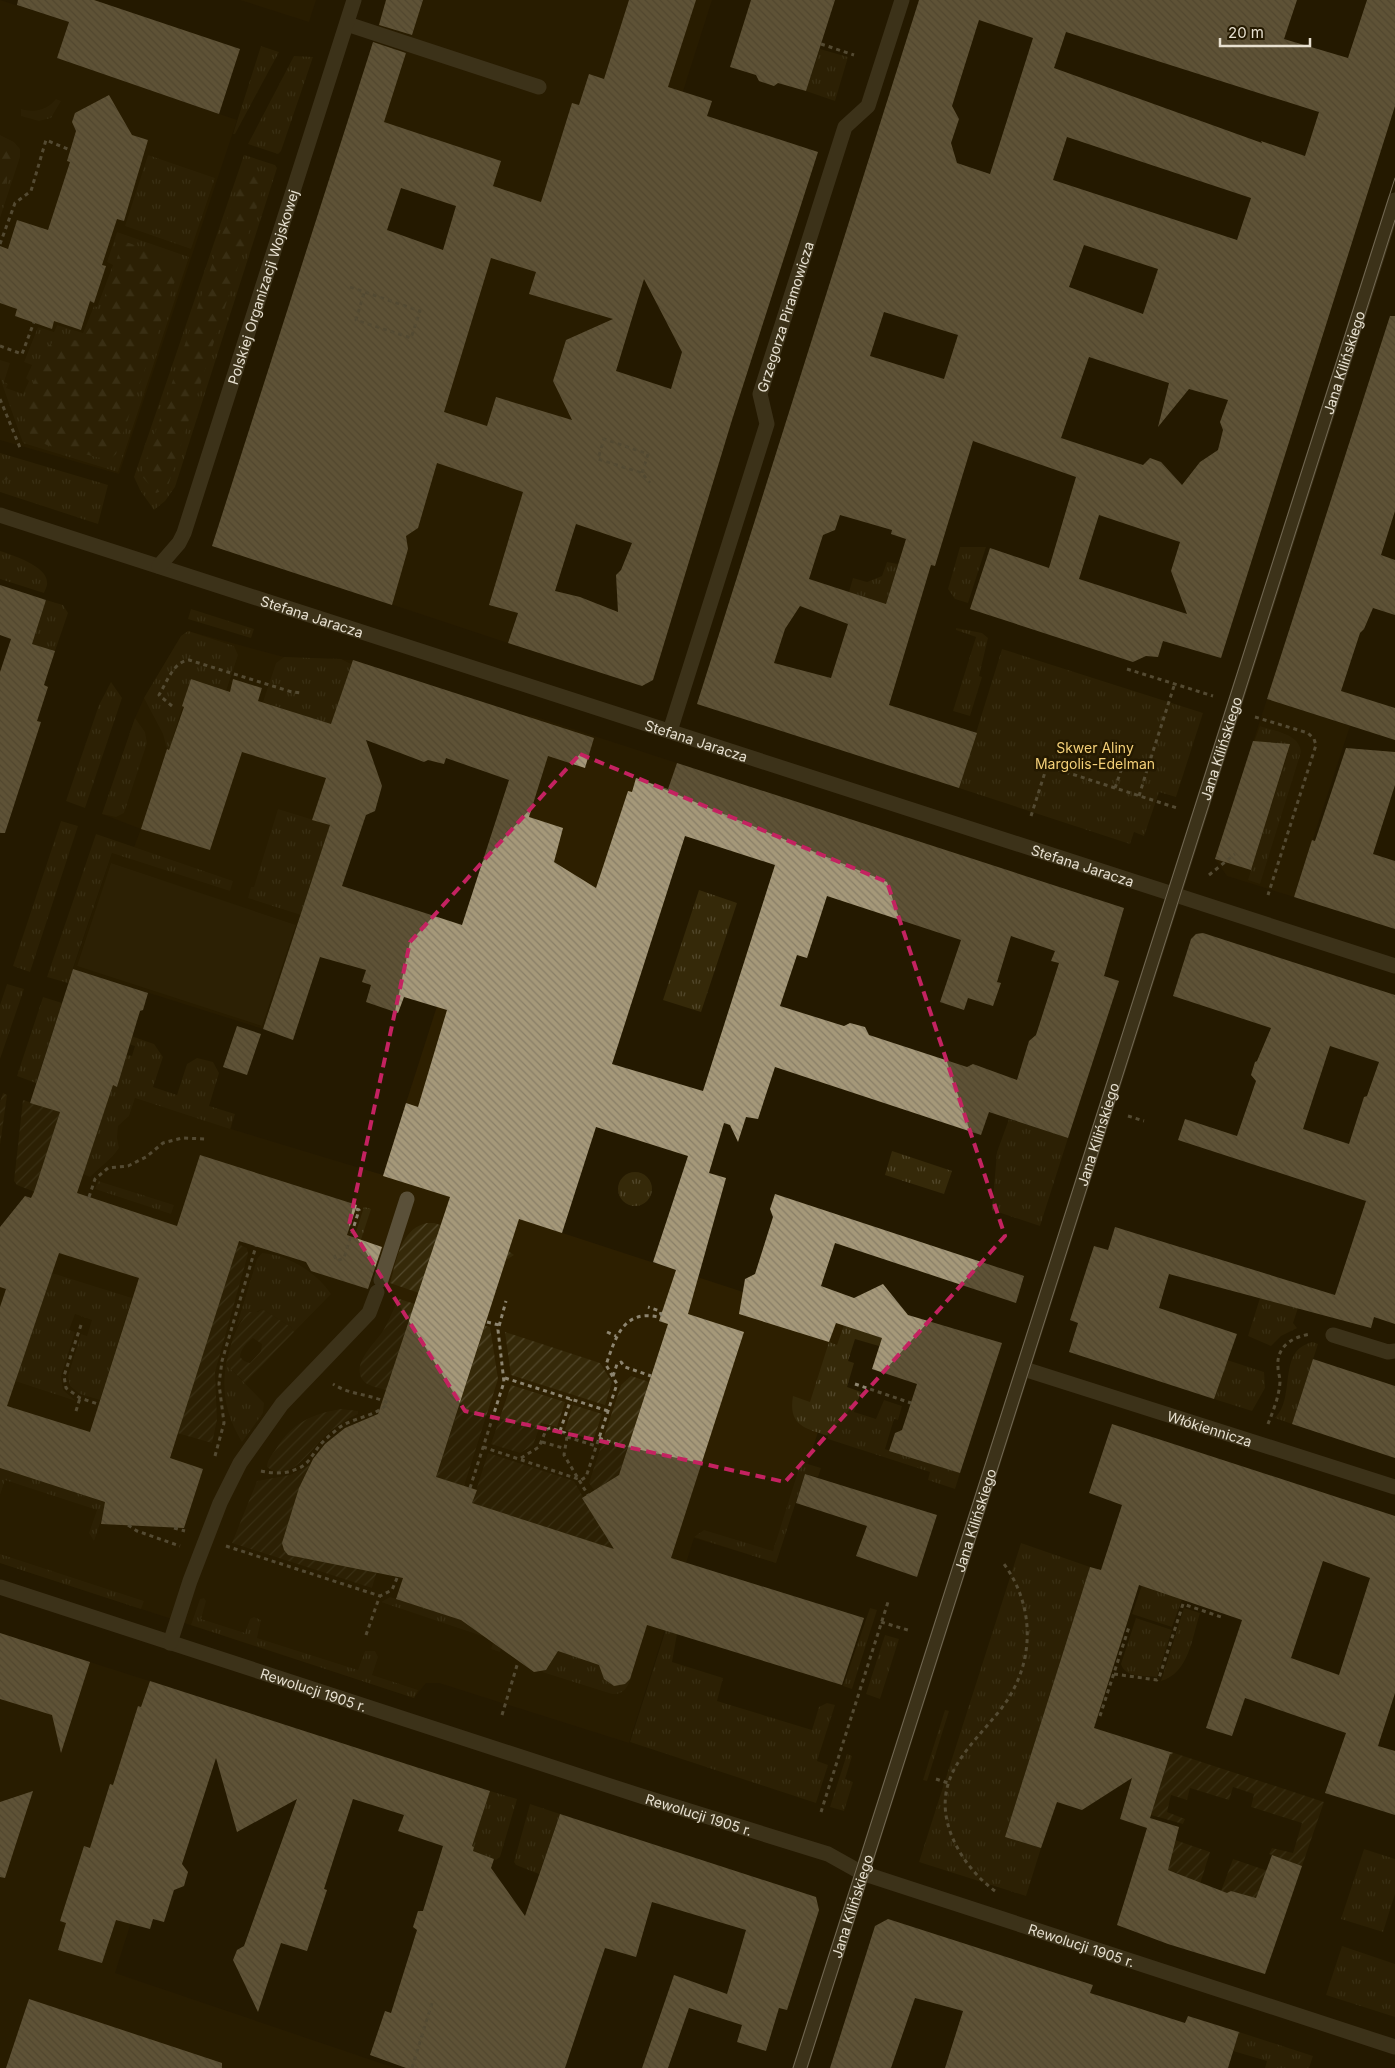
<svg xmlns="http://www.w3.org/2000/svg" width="1395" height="2068" font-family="Inter,sans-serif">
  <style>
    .built { fill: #2d1f00 }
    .grass { fill: url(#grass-tufts) }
    .forest { fill: url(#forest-firs) }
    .garden { fill: url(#garden-furrows); fill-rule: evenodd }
    .pitch { fill: #352909 }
    .building { fill: url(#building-back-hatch); fill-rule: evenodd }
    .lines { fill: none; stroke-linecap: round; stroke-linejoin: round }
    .path { stroke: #8d8570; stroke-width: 3; stroke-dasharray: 4 4; stroke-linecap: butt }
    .minor { stroke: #5a5039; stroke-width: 15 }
    .tram { stroke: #d1c9b8; stroke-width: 1 }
    .marked { fill: none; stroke: #c42261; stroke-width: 4; stroke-dasharray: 10 6; stroke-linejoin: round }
    .labels { text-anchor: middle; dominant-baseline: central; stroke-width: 5; stroke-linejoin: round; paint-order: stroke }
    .street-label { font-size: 14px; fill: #e7e0d0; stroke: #241900 }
    .park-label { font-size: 14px; fill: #f4d078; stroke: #241900 }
  </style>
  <defs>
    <pattern id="grass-tufts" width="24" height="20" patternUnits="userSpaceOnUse" patternTransform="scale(1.25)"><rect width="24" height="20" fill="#352909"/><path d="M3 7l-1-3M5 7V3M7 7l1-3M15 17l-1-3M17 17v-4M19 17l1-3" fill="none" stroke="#52482c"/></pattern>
    <pattern id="forest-firs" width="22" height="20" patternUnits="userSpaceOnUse" patternTransform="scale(1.25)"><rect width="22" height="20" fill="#352909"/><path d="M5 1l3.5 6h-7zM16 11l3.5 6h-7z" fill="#52482c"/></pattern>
    <pattern id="garden-furrows" width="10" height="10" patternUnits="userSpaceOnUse" patternTransform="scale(1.25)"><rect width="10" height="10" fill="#352909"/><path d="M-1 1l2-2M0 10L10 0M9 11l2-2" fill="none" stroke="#52482c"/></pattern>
    <pattern id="building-back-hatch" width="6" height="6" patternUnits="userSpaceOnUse" patternTransform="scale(1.25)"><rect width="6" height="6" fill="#a59879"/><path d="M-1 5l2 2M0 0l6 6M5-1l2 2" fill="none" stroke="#887e67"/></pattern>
  </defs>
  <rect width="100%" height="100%" fill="#241900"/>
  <!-- built -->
  <path class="built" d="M0,0L69,22L57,58L237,120L119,474L0,440Z
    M240,0H316L309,22Z
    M386,0H712L508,643L366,596L491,186L343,138Z
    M188,631L284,657L353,660L381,669L263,1029L73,969L116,841L134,847L141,829L102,814L135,718L144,698L181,636Z
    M1267,699L1350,726L1294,897L1227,876L1215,859Z
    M530,715L677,763L529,1222L844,1325L818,1432L776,1563L694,1538L629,1743L439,1683H426L414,1698L0,1563V1237L17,1219L24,1196L31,1197L32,1192H35L60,1112L30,1103L43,1063L232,1124L231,1129L383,1175Z
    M0,1633L202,1698L115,1973L395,2068H0Z"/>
  <!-- grass -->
  <path class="grass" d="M261,46L279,52L235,134H233Z
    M820,49L848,57L835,101L806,91Z
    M294,56L313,57L281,151L278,154L248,144Z
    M56,99L61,101L51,118L39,121L21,116V109C35,113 47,110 56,99Z
    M0,135L14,142L20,149V157L0,218Z
    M148,155L215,178L191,249L125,226Z
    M244,155L275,165L277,168L175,487L165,501L154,510L140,490L134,477Z
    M117,232L189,257L118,472L23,443L0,378V360L10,363L4,382L8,384L6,388L23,394L29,381L26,378L32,365L24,362L38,327L54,332L57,325L83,333L94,306L97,307L113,265L107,262Z
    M0,453L108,485L98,524L0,492Z
    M960,547H986L968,603L955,599L948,589Z
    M0,551C12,555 47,566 47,582C48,585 45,590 44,593L0,579Z
    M887,562L898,564L886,604L849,592L853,578L867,582L882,576Z
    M46,600L63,605L68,613L55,651L32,644Z
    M191,609L254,629L251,638L188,619Z
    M956,628L982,633L988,638L979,676L982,677L970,716L953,711L976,637L956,630Z
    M188,631L234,646L238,655L226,691L191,679L169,750L167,749L163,734L144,698L181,636Z
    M1002,649L1203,713L1176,797L1159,792L1144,836L1134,832L1130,844L959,788Z
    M284,657L341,659L351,664L339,701L342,728L263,702L276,663Z
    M111,682L122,698L85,808L66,801L99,705Z
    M135,718L145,732L147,743L124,813L116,817L102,814Z
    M1260,726C1274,731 1300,734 1301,752L1260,884L1248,880L1288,753L1254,742Z
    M278,809L330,825L301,915L248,898L251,887H254Z
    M61,821L78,826L30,972L13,966Z
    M96,834L233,881L230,891L112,853L68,983L47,977Z
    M699,890L737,903L701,1012L663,1000Z
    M7,984L24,989L0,1059V1005Z
    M43,997L62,1003L36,1083L17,1076Z
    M131,1036L154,1044L163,1057L153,1087L177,1095L187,1064L197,1058L213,1062L219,1073L209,1106L235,1114L230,1129L135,1098L129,1116L118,1126L117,1138L119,1148C111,1160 100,1167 90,1177L83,1174L113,1085L117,1087L127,1055L132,1056L135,1046L128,1044Z
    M1009,1119L1068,1138L1040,1226L992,1210L997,1152Z
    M892,1151L952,1171L944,1194L885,1175Z
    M618 1189a17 17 0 1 1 34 0a17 17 0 1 1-34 0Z
    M98,1181L174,1205L171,1214L95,1189Z
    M364,1207L371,1209L351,1270L344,1269Z
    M262,1253C289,1255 316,1272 331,1294L294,1332L291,1327L262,1309L241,1320L236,1328L257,1259Z
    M52,1273L132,1298L100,1400L80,1394L70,1386L68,1376L81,1334L87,1336L92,1320L75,1314L69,1330L75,1332L61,1376L63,1390L76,1401L15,1381Z
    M1260,1298L1298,1308L1293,1323L1297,1328L1281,1336L1271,1346L1248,1336Z
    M844,1325L882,1338L879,1346L855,1339L848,1361L854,1363L847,1387L861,1392L854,1412L876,1419L884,1400L902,1406L898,1420L894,1419L885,1449L960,1473L955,1489L928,1480L930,1472L828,1439V1436C805,1428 788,1426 793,1396L810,1402L829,1342L837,1345Z
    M1313,1342L1318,1344L1292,1424L1275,1418C1297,1396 1276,1350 1313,1342Z
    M1227,1360L1264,1372L1265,1388L1252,1411L1214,1399Z
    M226,1364L264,1403L263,1413L242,1442C227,1418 221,1393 226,1364Z
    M801,1462L821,1468L818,1477L805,1474L776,1563L694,1537L704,1530L773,1551Z
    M0,1468L107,1503L94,1541L89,1533L97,1510L5,1480L0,1495Z
    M1021,1543L1090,1567L1005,1837L1041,1848L1026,1896L919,1862Z
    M0,1554L144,1601L141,1609L0,1563Z
    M1142,1585L1182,1599L1172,1627L1132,1614Z
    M390,1597L505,1634L500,1652L491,1649L494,1640L381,1602Z
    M204,1598L206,1601L201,1619L245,1633L250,1619L254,1617L261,1620L257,1638L358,1670L365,1651H375L378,1657L372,1675L418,1690L414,1698L191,1625L200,1599Z
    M675,1601L667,1631L677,1634L672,1662L723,1678L717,1701L812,1730L819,1707L827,1703L835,1705L817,1761L828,1765L816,1803L630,1742Z
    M870,1608L877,1610L852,1689L843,1686Z
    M1184,1608L1200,1613C1192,1638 1189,1673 1161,1681Z
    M1136,1618L1172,1630L1157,1677C1145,1676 1125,1678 1121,1664Z
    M885,1635L899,1639L880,1699L866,1694Z
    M555,1650L602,1666L603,1677L612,1685L624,1684L632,1674C629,1685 625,1695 612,1694L542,1672L549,1667Z
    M945,1710L949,1711L927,1781L923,1780Z
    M847,1754L852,1756L845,1779L853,1782L844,1811L830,1807Z
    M490,1791L517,1799L500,1857L496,1860L473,1851L472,1846Z
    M530,1804L560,1814L539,1874L516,1865L514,1862Z
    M1364,1849L1395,1859V1894L1383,1932L1341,1919Z
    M1342,1946L1395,1964V2017L1326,1995Z
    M1239,2032L1313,2056L1309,2068H1265L1267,2061L1233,2051Z"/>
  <!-- forest -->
  <path class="forest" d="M0,145L6,147L14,159L0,199Z
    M255,170L264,185L167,489L156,493L141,475L242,175Z
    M126,242L157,253L180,266L116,454L109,460L47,445L31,437L19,404C51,379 22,333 81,341L99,314L118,255Z
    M0,459L6,461L13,469L9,479L0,481Z"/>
  <!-- garden -->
  <path class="garden" d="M3,1093L7,1095L0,1145V1102Z
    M23,1100L60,1112L35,1192L17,1185L14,1181Z
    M427,1223H434L498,1244L514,1255L506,1260L437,1238L419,1293L390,1283C397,1260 400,1229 427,1223Z
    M238,1244L247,1248L248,1254L215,1372L217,1420L212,1443L177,1433Z
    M399,1299L415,1304L387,1390C379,1388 366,1386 362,1379C352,1363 375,1343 383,1331C389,1321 393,1309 399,1299Z
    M262,1309L291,1327L294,1332L245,1383L226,1364C231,1345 234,1327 249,1312H258ZM253,1338L262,1344L261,1351L250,1363L244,1361L240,1357C241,1349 246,1343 253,1338Z
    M485,1326L490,1327L498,1379L464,1486L432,1490L457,1413L438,1407L440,1401L459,1406Z
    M505,1332L600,1363L612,1382L605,1405L511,1375Z
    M631,1376L649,1382L608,1509L589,1483L621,1385Z
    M511,1385L565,1402L557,1427L541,1423L533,1445L520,1453L491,1444Z
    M573,1405L602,1414L593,1441L565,1430Z
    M341,1409L358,1411V1414C346,1420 336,1426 326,1435C312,1447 290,1486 267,1467C267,1460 272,1455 276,1449C292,1423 311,1414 341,1409Z
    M488,1453L574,1481L592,1513L620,1551L472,1503Z
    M310,1465L283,1540L284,1550L290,1555L377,1571L372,1588L232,1543L257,1481L290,1475Z
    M1171,1752L1324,1802L1302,1866L1269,1854L1272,1848L1293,1853L1302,1823L1251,1807L1254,1794L1233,1787L1229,1800L1190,1788L1187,1800L1171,1795L1167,1812L1185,1819L1183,1824L1151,1815Z
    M1175,1840L1210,1852L1200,1884L1175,1872L1160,1871Z
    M1233,1859L1268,1871L1263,1904L1247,1896L1231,1891L1229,1894L1221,1891Z"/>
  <!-- pitch -->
  <path class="pitch" d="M111,863L296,925L262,1026L77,966Z"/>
  <!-- building -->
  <path class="building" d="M18,0H94L240,49L219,114L57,58L69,22L17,5Z
    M386,0H423L412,35L379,25Z
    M629,0H696L668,87L712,101L707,116L818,152L732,420L653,680L642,686L508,643L518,613L489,605L523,492L437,463L418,528L406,536L408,549L392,605L212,546L373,42L406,53L384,122L501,161L493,186L541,202L572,103L579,105L589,74L604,79ZM401,188L456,206L443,250L387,230ZM491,258L536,272L529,294L613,319L566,340L553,381L572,420L496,397L487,426L444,412ZM644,279L682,352L671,389L616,371ZM576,524L632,543L621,570L616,575L618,612L580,597L555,591Z
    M751,0H835L806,91L778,83L774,86L759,81L756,75L730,67Z
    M919,0H1297L1284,39L1348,58L1367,0H1395V106L1221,658L1163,641L1158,657L1146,656L1133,662L970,609L990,548L1049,568L1076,477L973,441L935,566L931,565L889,705L977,733L959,788L697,704ZM979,20L1033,38L990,174L957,163L951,143L959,119L952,106ZM1066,32L1319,112L1305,156L1261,141L1262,143L1054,68ZM1067,137L1251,198L1237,240L1053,180ZM1084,245L1158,269L1143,314L1069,287ZM884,312L958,335L944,379L870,356ZM1089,357L1169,383L1158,427L1189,389L1228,400L1220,422L1223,430L1218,450L1200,462L1182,485L1161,462L1150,458L1143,465L1061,438ZM840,515L892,530L891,534L906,539L886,604L809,579L823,535L835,530ZM1099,515L1180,542L1171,571L1187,614L1079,579ZM800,606L848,624L831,678L774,663L785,629Z
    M109,95L132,135L148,140L124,221L117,219L102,265L106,266L94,303L90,301L81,330L54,321L52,329L15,316L17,309L0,303V246L8,249L17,220L48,230L70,162L67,161L76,131L72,122L75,113Z
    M1390,316H1395V511L1381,555L1395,560V615L1373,608L1364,629L1360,633L1341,691L1395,708V740L1267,699Z
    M0,585L46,600L32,644L55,651L44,685L48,687L37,721L41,722L5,833H0V672L11,639L0,635Z
    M353,660L594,738L585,768L548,756L529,817L563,828L554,862L596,888L628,791L632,792L636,778L668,789L677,763L1124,908L1104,976L1119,981L1068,1138L989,1112L981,1135L775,1067L758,1119L746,1117L738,1142L730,1125L724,1123L709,1173L726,1178L688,1314L744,1332L671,1558L864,1618L842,1685L647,1625L630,1679L625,1684L614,1686L604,1679L599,1665L558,1651L546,1670L534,1672L461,1620L396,1599L403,1578L288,1555L284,1550L282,1543L299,1488L313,1459L325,1444L345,1428L378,1414L450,1197L383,1176L406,1103L418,1107L447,1010L404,997L398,1013L366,1002L371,985L362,982L366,970L320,957L293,1040L263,1029L330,825L312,820L326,778L242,752L210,850L141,829L167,749L169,750L184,707L182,706L191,679L230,692L233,679L262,688L258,701L331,724ZM366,740L424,762L428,760L444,764L446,758L509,780L462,925L342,886L366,815L375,811L382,786ZM685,836L775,865L703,1091L612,1064ZM827,896L961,940L940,1002L964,1010L968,998L993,1006L1001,983L997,982L1011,936L1055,951L1051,961L1059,963L1036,1035L1029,1041L1017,1080L973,1064L967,1067L869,1035L865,1027L850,1023L844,1026L780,1006L797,955L807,958ZM596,1127L688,1156L653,1262L676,1270L659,1321L668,1324L619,1475L582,1498L614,1549L472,1503L477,1490L436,1477L519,1219L562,1233Z
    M1253,741L1290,744L1251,870L1215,859Z
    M1346,748L1395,752V785L1373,854L1395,861V929L1294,897L1312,840L1315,841Z
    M1203,933L1395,995V1324L1374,1317L1371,1328L1169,1274L1159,1308L1237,1334L1214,1399L1069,1352L1078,1323L1070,1320L1094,1246L1108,1250L1115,1227L1335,1295L1366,1201L1178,1140L1185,1119L1237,1136L1256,1081L1251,1075L1255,1062L1257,1061L1271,1028L1173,996L1191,939L1196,934ZM1330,1046L1379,1062L1367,1096L1364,1097L1349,1144L1303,1129Z
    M73,969L148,993L143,1010L140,1011L117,1087L113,1085L77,1193L177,1226L200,1155L357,1205L347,1235L382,1247L368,1289L311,1271L306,1262L239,1241L170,1458L203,1469L184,1528L101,1524L105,1502L0,1468V1307L6,1289L0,1287V1227L25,1196L31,1198L34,1192L60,1112L30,1103ZM59,1253L139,1278L90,1432L7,1406Z
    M237,1026L261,1034L247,1075L223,1067Z
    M775,1194L1024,1276L1016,1303L835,1243L821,1286L854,1298L883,1284L908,1315L1002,1343L960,1473L889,1451L895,1433L902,1430L917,1384L872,1369L882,1338L836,1323L829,1342L739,1314L745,1279L755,1274L773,1217L770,1209Z
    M1313,1359L1395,1386V1458L1292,1424Z
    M1112,1424L1395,1516V1693L1378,1746L1395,1751V1815L1325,1793L1346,1733L1245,1698L1232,1736L1206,1728L1242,1620L1139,1585L1094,1728L1173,1753L1170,1754L1150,1818L1179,1827L1168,1870L1227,1893L1231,1891L1256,1898L1272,1855L1302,1866L1265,1974L1168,1944L1117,1925L1147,1828L1120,1819L1132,1778L1082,1810L1057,1802L1041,1848L1005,1837L1090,1567L1101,1570L1122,1505L1089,1493ZM1323,1561L1370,1578L1339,1675L1291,1658Z
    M805,1474L937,1515L917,1577L856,1556L867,1526L796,1503Z
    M0,1633L90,1662L61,1753L52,1715L0,1699Z
    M150,1681L490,1791L472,1846L474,1847L473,1851L494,1859L491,1868L525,1916L560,1814L816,1897L819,1910L787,2010L779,2008L766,2051L737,2042L742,2025L689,2008L668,2068H642L674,1975L727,1994L746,1930L652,1902L636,1957L605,1948L565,2068H406L370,2055L385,2011L391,2013L417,1930L413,1927L418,1911H423L443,1846L398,1831L404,1815L353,1799L324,1889L327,1890L307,1951L281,1943L258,2012L233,1960L237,1950L244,1946L297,1799L237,1832L216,1758L182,1864L188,1872L184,1886L174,1890L164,1922L153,1919L150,1929L116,1920L102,1963L58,1950L66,1923L60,1921L84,1846L90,1848L110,1784L113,1785L138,1706L141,1707Z
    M33,1791L5,1878L0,1877V1802Z
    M888,1919L1093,1985L1090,1993L1138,2008L1185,2023L1188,2016L1239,2032L1228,2068H945L963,2011L915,1998L891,2068H830L875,1926Z
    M29,1999L222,2063V2068H6Z"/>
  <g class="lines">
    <!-- path -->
    <path class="path" d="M821,44L854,55
      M0,244L15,203L31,191L46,140L70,150
      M350,287L420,311L411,338L356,320L364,293
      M0,346L22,354L34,322
      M0,399L21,450
      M642,473L648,454L604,439L598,459L642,473L650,483
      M1127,669L1213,696
      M172,706L159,695C167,682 173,662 189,660L292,692L302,693
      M1255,717L1308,733L1314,739L1316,745L1268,895
      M1115,788L1124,762L1147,770L1175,683
      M1139,796L1147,770
      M1031,816L1047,766L1177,808
      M1209,875L1235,854
      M1128,1116L1144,1121
      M89,1197L95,1179L108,1168L128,1166L146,1157L163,1143L182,1138L205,1139
      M334,1255L337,1261L344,1258L359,1210L356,1209
      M487,1322L499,1325
      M81,1325L64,1376L66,1388L80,1398L98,1404
      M607,1332L616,1336
      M613,1376L617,1364L621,1362L625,1367L651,1376
      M505,1378L608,1411
      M855,1384L911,1403
      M76,1411L80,1398
      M1268,1424C1273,1411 1279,1397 1280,1382C1280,1377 1278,1372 1278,1367C1276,1346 1293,1337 1310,1334
      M560,1431L571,1399
      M567,1437L596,1446
      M599,1438L628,1448
      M542,1442L563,1448
      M483,1447L581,1480L586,1477L617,1384L606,1365C615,1339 623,1309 658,1317L661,1315L660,1311L648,1307
      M215,1456L224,1423L219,1384L222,1361L256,1246
      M521,1458L539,1447L546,1430L550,1428L565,1433L567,1437L564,1455L588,1495
      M261,1471C274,1474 287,1474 299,1468C309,1464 313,1453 320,1445C326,1438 333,1433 340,1427C355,1417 377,1416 388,1403C370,1394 350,1395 333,1384
      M470,1488L504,1382L498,1330L506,1301
      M128,1525L137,1531L180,1546
      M174,1528L185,1531
      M226,1546L380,1596
      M881,1622L911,1631
      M366,1635L378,1601L380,1596L392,1590L397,1578
      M1114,1674L1157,1680L1159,1678L1183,1604L1224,1618
      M502,1715L518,1662
      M1100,1716L1129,1627
      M936,1779L948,1783
      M821,1812L888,1602
      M995,1891C976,1877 960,1857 951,1834C930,1778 970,1748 1001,1709C1035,1665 1036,1608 1004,1564
      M412,2068L432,2003"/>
    <!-- minor -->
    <g class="minor">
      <path d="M347,24L539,87"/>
      <path id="s1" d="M0,515L1395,966"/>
      <path id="s2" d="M159,566L179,543L184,533L354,0"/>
      <path id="s3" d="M670,731L767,424L760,394L845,127L868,106L902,0"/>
      <path d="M381,1280L407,1199"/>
      <path d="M1333,1335L1388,1352L1395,1351"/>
      <path id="s4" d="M1024,1369L1395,1487"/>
      <path id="s5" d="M0,1587L641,1796L828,1854L862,1873L1395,2047"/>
      <path d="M170,1643L190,1581L220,1503L240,1463L282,1404L369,1313L377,1292"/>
      <path id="s6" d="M800,2068L1395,200"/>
    </g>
    <!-- tram -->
    <path class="tram" d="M793,2068L1395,178
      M807,2068L1395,220"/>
  </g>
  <!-- marked area -->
  <path d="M0 0H1395V2068H0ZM580,754L887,882L1005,1236L785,1482L465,1411L349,1225L410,942Z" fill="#241900" fill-opacity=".55" fill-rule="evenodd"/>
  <path class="marked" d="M580,754L887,882L1005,1236L785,1482L465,1411L349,1225L410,942Z"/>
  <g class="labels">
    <!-- street labels -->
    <g class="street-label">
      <text stroke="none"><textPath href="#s2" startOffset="300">Polskiej Organizacji Wojskowej</textPath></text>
      <text stroke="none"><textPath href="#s3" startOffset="434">Grzegorza Piramowicza</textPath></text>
      <text stroke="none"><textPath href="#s6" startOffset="1790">Jana Kilińskiego</textPath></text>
      <text stroke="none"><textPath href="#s1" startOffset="328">Stefana Jaracza</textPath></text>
      <text stroke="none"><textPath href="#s1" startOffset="732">Stefana Jaracza</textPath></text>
      <text stroke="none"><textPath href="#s6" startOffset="1385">Jana Kilińskiego</textPath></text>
      <text stroke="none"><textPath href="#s1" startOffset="1138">Stefana Jaracza</textPath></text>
      <text stroke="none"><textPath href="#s6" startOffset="980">Jana Kilińskiego</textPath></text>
      <text stroke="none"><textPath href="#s4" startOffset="195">Włókiennicza</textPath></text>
      <text stroke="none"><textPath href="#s6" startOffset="575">Jana Kilińskiego</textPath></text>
      <text stroke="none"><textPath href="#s5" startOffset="330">Rewolucji 1905 r.</textPath></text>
      <text stroke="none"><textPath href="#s5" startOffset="735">Rewolucji 1905 r.</textPath></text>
      <text stroke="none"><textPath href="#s6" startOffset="170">Jana Kilińskiego</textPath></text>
      <text stroke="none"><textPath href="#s5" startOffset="1140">Rewolucji 1905 r.</textPath></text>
    </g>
    <!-- park labels -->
    <g class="park-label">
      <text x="1095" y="747">Skwer Aliny<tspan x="1095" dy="16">Margolis-Edelman</tspan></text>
    </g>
  </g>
  <!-- scale -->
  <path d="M1220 38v8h90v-8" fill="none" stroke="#e7e0d0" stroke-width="2.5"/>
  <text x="1228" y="38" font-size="15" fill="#e7e0d0" stroke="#241900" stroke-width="4" paint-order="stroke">20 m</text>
</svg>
